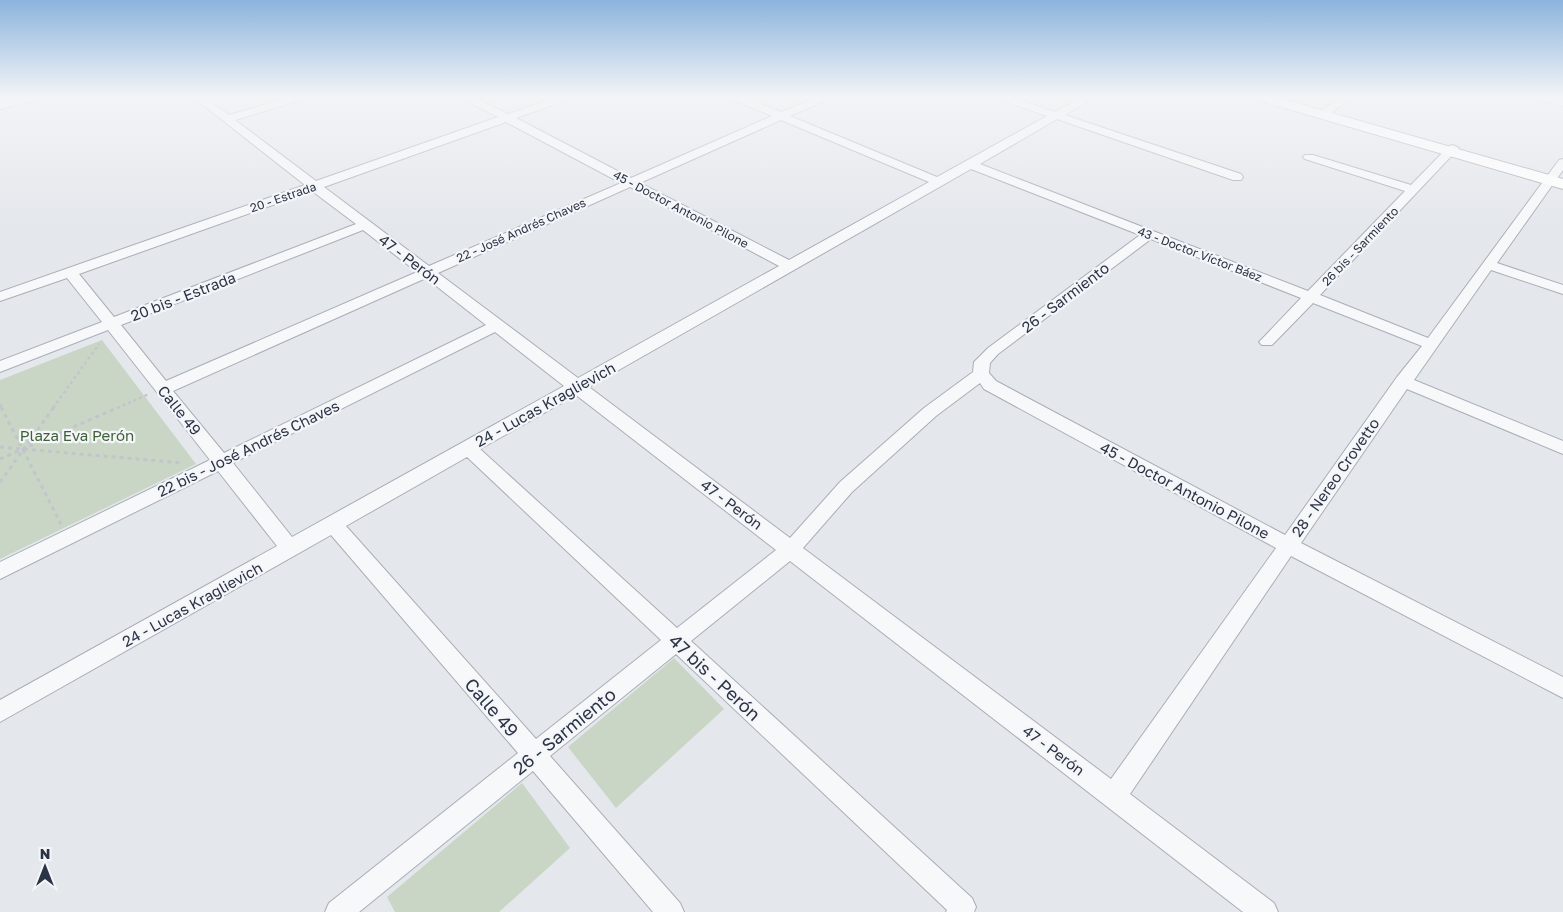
<svg xmlns="http://www.w3.org/2000/svg" width="1563" height="912" font-family="'Golos Text',sans-serif">
  <style>
    .green { fill: #c9d6c5 }
    .lines { fill: none; stroke-linecap: round; stroke-linejoin: round }
    .street-casing { stroke: #a9aeb7; stroke-width: 2 }
    .secondary-casing { stroke: #a9aeb7; stroke-width: 2 }
    .primary-casing { stroke: #a3abb8; stroke-width: 2 }
    .path-far1 { stroke: #c2c5cb; stroke-width: 2.5; stroke-dasharray: 3 3; stroke-linecap: butt }
    .path { stroke: #c2c5cb; stroke-width: 3; stroke-dasharray: 4 4; stroke-linecap: butt }
    .street { fill: #f7f8fa; fill-rule: evenodd }
    .secondary { fill: #fff; fill-rule: evenodd }
    .primary { fill: #fff; fill-rule: evenodd }
    .labels { text-anchor: middle; dominant-baseline: central; stroke-width: 4.5; stroke-linejoin: round; paint-order: stroke }
    .far-street-label { font-size: 12px; fill: #2b3445; stroke: #f4f6f9 }
    .street-label { font-size: 15px; fill: #2b3445; stroke: #f4f6f9 }
    .park-label { font-size: 15px; fill: #3f6138; stroke: #f4f6f9 }
    .near-street-label { font-size: 18px; fill: #2b3445; stroke: #f4f6f9 }
  </style>
  <rect width="100%" height="100%" fill="#e4e7ec"/>
  <!-- green -->
  <path class="green" d="M102,340L196,464L0,559V380Z
    M674,658L724,709L616,808L568,747Z
    M522,783L570,848L499,912H395L387,897Z"/>
  <g class="lines">
    <defs>
      <path id="street" d="M26,97H42L41,99L0,109V103Z
        M193,97H204L229,115L291,97H306L305,99L235,120L316,181L498,117L463,99L462,97H474L508,114L557,97H571L570,99L516,118L631,178L772,116L731,99L730,97H743L781,112L817,97H830L829,99L790,116L937,177L1047,116L998,99L997,97H1011L1055,112L1082,97H1094L1065,115L1241,174L1243,177L1241,180H1233L1057,119L980,164L1308,291L1405,191L1305,159L1303,157L1305,155H1313L1411,185L1449,146L1453,145L1459,148L1457,150L1320,295L1428,338L1559,160L1563,159V170L1497,263L1563,285V294L1491,270L1414,380L1563,441V454L1407,389L1301,543L1563,677V698L1291,556L1130,794L1274,903L1278,912H1243L790,561L691,641L972,898L976,907L974,912H946L947,910L676,654L550,756L680,903L684,912H653L533,771L359,912H325L329,903L518,753L331,535L0,722V700L277,546L218,471L0,579V562L210,460L108,330L0,372V361L102,322L67,278L0,301V292L305,185ZM781,120L929,182L789,260L640,183ZM506,122L621,183L429,266L324,187ZM971,169L1140,235L988,348L974,362L973,372L924,408L840,482L790,538L589,387ZM630,187L779,266L578,378L438,273ZM312,191L356,224L114,317L79,274ZM363,230L417,272L166,381L121,325ZM1151,239L1301,298L1262,339L1259,342L1262,345H1272L1313,303L1422,346L1397,377L1285,535L996,381L989,373L990,363L998,354ZM426,278L486,325L224,453L173,391ZM495,332L564,386L292,537L233,463ZM980,383L984,389L1276,548L1111,779L803,548L852,492L936,416ZM576,395L776,550L677,628L480,449ZM467,457L661,640L536,739L346,526Z
        M1340,97H1351L1328,116H1320L1319,114L1320,112Z
        M1534,97H1550L1563,100V106L1535,99Z"/>
      <path id="secondary" d="M1255,97H1276L1563,179V189L1257,100Z"/>
      <path id="primary" d="M0,97H22L20,100L0,105Z"/>
    </defs>
    <!-- street casing -->
    <use href="#street" class="street-casing"/>
    <!-- secondary casing -->
    <use href="#secondary" class="secondary-casing"/>
    <!-- primary casing -->
    <use href="#primary" class="primary-casing"/>
    <!-- path-far1 -->
    <path class="path-far1" d="M0,404L2,408
      M53,408L99,344
      M117,408L149,394"/>
    <!-- path -->
    <path class="path" d="M1,407L61,524
      M0,447L183,463
      M0,459L119,407
      M0,482L54,407"/>
    <!-- street -->
    <use href="#street" class="street"/>
    <!-- secondary -->
    <use href="#secondary" class="secondary"/>
    <!-- primary -->
    <use href="#primary" class="primary"/>
  </g>
  <!-- sky -->
  <linearGradient id="sky" x2="0" y2="1"><stop stop-color="#8bb4dd"/><stop offset="0.43" stop-color="#f3f4f6"/><stop offset="1" stop-color="#f3f4f6" stop-opacity="0"/></linearGradient>
  <rect width="1563" height="224" fill="url(#sky)"/>
  <g class="labels">
    <!-- far-street labels -->
    <g class="far-street-label">
      <text transform="translate(283 197) rotate(-19)">20 - Estrada</text>
      <text transform="translate(681 209) rotate(28)">45 - Doctor Antonio Pilone</text>
      <text transform="translate(521 230) rotate(-24)">22 - José Andrés Chaves</text>
      <text transform="translate(1360 246) rotate(-46)">26 bis - Sarmiento</text>
      <text transform="translate(1200 254) rotate(21)">43 - Doctor Víctor Báez</text>
    </g>
    <!-- street labels -->
    <g class="street-label">
      <text transform="translate(410 259) rotate(37)">47 - Perón</text>
      <text transform="translate(183 296) rotate(-21)">20 bis - Estrada</text>
      <text transform="translate(1065 297) rotate(-37)">26 - Sarmiento</text>
      <text transform="translate(545 404) rotate(-29)">24 - Lucas Kraglievich</text>
      <text transform="translate(180 410) rotate(51)">Calle 49</text>
      <text transform="translate(248 448) rotate(-26)">22 bis - José Andrés Chaves</text>
      <text transform="translate(1335 477) rotate(-55)">28 - Nereo Crovetto</text>
      <text transform="translate(1185 490) rotate(28)">45 - Doctor Antonio Pilone</text>
      <text transform="translate(732 504) rotate(37)">47 - Perón</text>
      <text transform="translate(192 604) rotate(-29)">24 - Lucas Kraglievich</text>
      <text transform="translate(1054 750) rotate(37)">47 - Perón</text>
    </g>
    <!-- park labels -->
    <g class="park-label">
      <text x="77" y="435">Plaza Eva Perón</text>
    </g>
    <!-- near-street labels -->
    <g class="near-street-label">
      <text transform="translate(715 677) rotate(43)">47 bis - Perón</text>
      <text transform="translate(492 707) rotate(49)">Calle 49</text>
      <text transform="translate(564 731) rotate(-39)">26 - Sarmiento</text>
    </g>
  </g>
  <!-- north arrow -->
  <g transform="translate(45 867)" stroke="#f4f6f9" stroke-width="4" paint-order="stroke">
  <path d="M0-4L9 19L0 12L-9 19Z" fill="#2b3445"/>
  <text y="-8" font-size="14" font-weight="bold" text-anchor="middle" fill="#2b3445">N</text>
  </g>
</svg>
